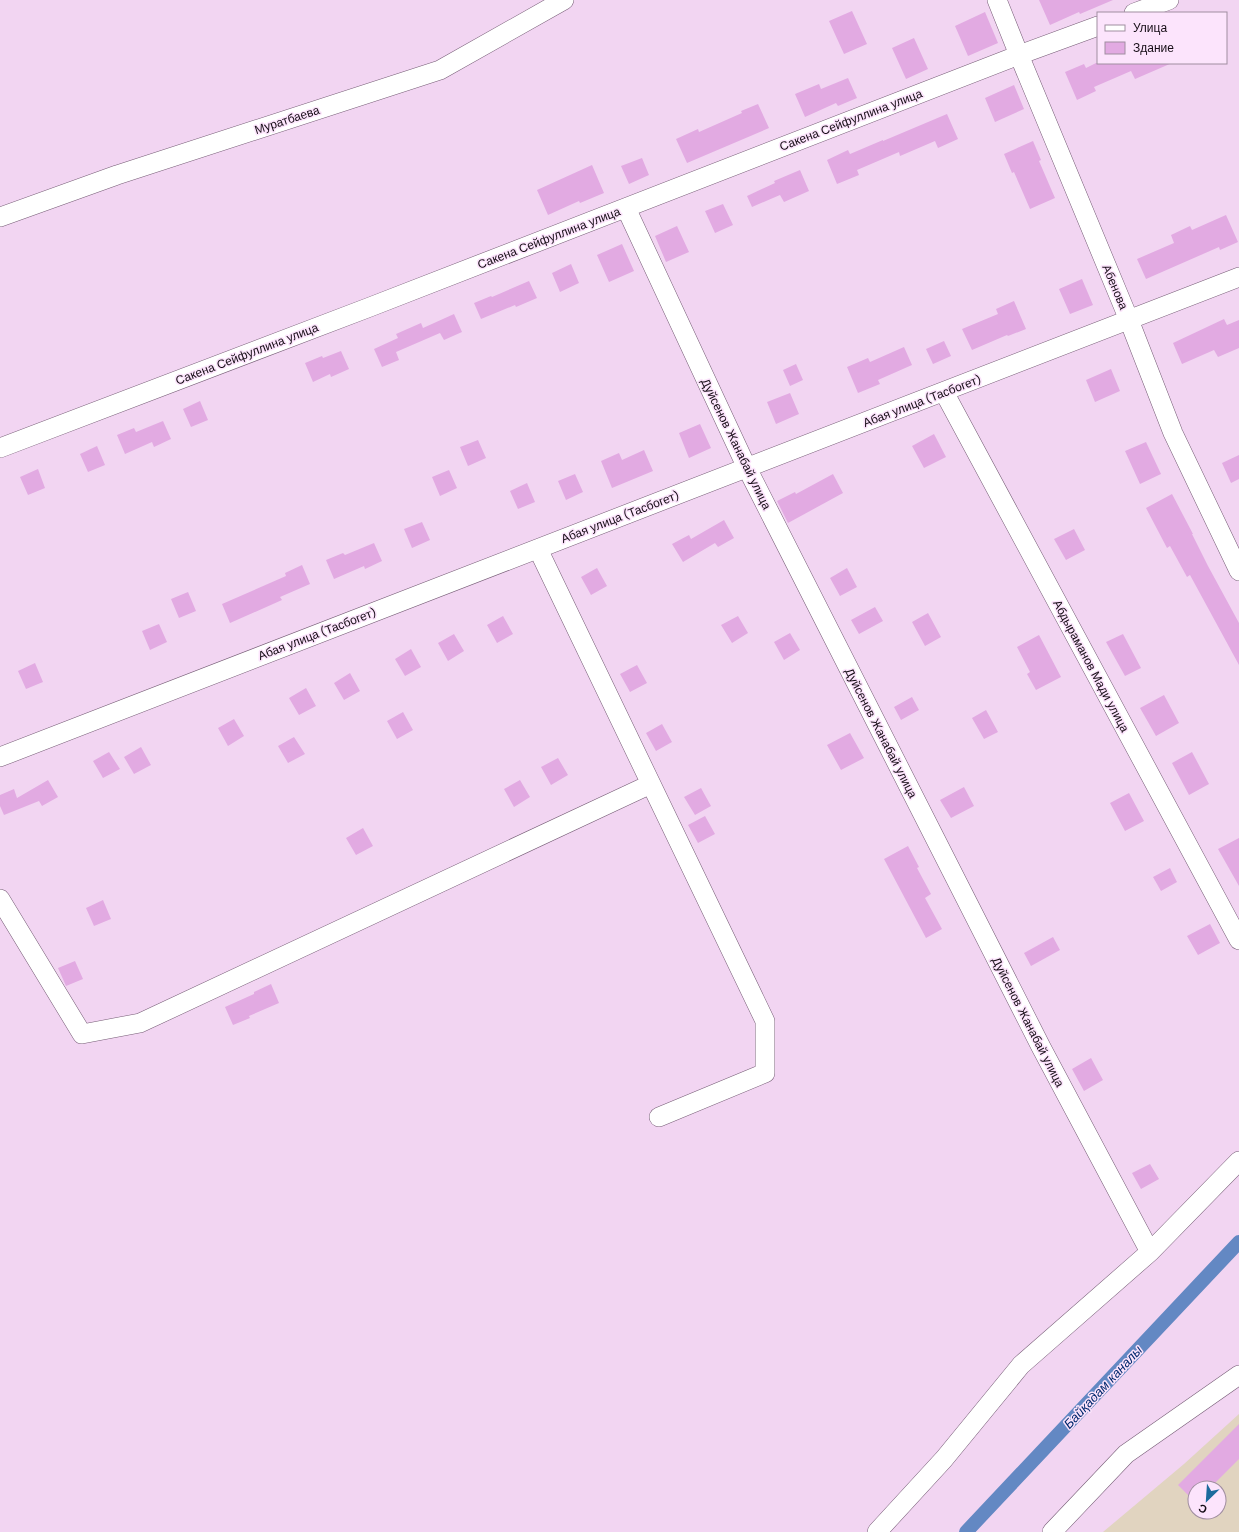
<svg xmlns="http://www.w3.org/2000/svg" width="1239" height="1532" font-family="'DM Sans',sans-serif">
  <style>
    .industrial { fill: #e1d4c0; fill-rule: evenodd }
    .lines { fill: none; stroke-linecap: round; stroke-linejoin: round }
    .canal { stroke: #6388c3; stroke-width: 14 }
    .building { fill: #e2aae2 }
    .minor-casing { stroke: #765d76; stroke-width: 20 }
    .minor { stroke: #fff; stroke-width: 19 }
    .labels { text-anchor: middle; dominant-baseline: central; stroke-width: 3; stroke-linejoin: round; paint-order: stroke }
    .street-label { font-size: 12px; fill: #150c15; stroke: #fce4fc }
    .water-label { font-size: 13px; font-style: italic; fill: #00286d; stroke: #fce4fc }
  </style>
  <rect width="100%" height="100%" fill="#f2d5f2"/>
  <!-- industrial -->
  <path class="industrial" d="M1239,1414V1532H1103L1184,1464ZM1195,1488H1219V1512H1195Z"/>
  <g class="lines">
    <!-- canal -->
    <path class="canal" d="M966,1532L1239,1242"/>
  </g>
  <!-- building -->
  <path class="building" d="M1039,0H1113L1080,14L1079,12L1050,25Z
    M852,11L867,44L844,54L829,21Z
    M985,12L998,43L968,56L955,26Z
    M914,38L928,69L906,79L892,48Z
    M1096,63H1172L1135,79L1131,71L1094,87L1096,91L1077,100L1065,72L1084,64L1086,68Z
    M848,78L857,98L838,106L836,103L805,117L795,94L819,84L821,89Z
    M1014,85L1024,109L995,122L985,98Z
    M758,104L769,128L687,163L676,139L698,129L699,132L742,113L741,111Z
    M947,114L958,139L938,148L935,141L900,156L899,152L857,170L859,175L837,184L827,160L848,150L850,154L883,140V141Z
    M1033,141L1041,160L1039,161L1055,198L1030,209L1014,172L1012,173L1004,154Z
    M642,158L649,175L629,184L621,166Z
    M592,165L604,193L580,203L579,201L548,215L537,190Z
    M800,170L809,191L784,202L780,195L752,207L747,196L775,183L774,181Z
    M723,204L733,225L715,233L705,211Z
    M1226,215L1238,242L1220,250L1219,247L1146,279L1137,259L1174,243L1171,235L1190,226L1192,230Z
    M677,226L689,252L666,262L655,236Z
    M622,244L634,271L609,282L597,255Z
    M571,264L579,283L560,292L552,273Z
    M1082,279L1093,305L1070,314L1059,289Z
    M529,281L537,298L516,307L515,305L481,319L474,303L491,296L492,297Z
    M1014,301L1026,329L1008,336L1007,335L972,350L962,329L998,314L996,309Z
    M454,314L462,332L444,340L440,333L396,352L399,360L382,367L374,349L398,338L396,334L421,323L423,328Z
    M1224,319L1227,325L1239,320V348L1218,357L1214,350L1182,364L1173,343Z
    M944,341L951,356L933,364L926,349Z
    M904,347L912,365L878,380L880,384L858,393L847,367L868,358L870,362Z
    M341,351L349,369L331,377L330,374L313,382L305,363L322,356L323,358Z
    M796,364L803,380L790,386L783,370Z
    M1111,369L1120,391L1095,402L1086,380Z
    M790,393L799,414L776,424L767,402Z
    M200,401L208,420L191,427L183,409Z
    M163,421L171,439L154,447L152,442L125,454L117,435L134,428L136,432Z
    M700,424L711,448L689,458L679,433Z
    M934,434L946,457L924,468L912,446Z
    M478,440L486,458L468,466L460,447Z
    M1146,442L1161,474L1140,484L1125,451Z
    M97,446L105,465L88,472L80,454Z
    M644,450L653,471L612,488L601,461L619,453L622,460Z
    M1239,455V479L1231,483L1222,463Z
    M38,469L45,488L28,495L20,477Z
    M449,470L457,488L440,496L432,477Z
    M575,474L583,492L566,500L558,481Z
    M833,474L843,493L788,523L777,501L795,492L796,494Z
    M527,483L535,502L518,509L510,491Z
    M1172,494L1193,534H1192L1208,566L1239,623V665L1190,575L1187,577L1170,546L1167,548L1146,508Z
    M724,520L734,538L718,547L715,543L683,562L672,544L689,535L691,539Z
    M422,522L430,540L412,548L404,529Z
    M1074,529L1085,550L1066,560L1054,539Z
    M374,543L382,561L365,569L364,566L334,579L326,560L343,553L345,555Z
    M302,565L310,584L280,597L282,600L230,623L222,604L286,576L285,573Z
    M597,568L607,586L591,595L581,577Z
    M847,568L857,587L840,596L830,578Z
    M188,592L196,611L179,618L171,599Z
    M875,607L883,621L859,634L851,620Z
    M928,613L941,637L925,646L912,622Z
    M503,616L513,634L497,643L487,625Z
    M738,616L748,633L732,643L721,625Z
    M159,624L167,642L150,650L142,631Z
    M790,633L800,650L784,660L774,642Z
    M454,634L464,651L448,661L438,643Z
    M1123,634L1141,668L1125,676L1106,642Z
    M1039,635L1061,677L1036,690L1027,674L1030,672L1017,647Z
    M411,649L421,667L405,676L395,659Z
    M35,663L43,682L26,689L18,671Z
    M637,665L647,683L630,692L620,674Z
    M350,673L360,691L344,700L334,683Z
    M306,688L316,706L299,715L289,698Z
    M1164,695L1179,723L1156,736L1140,708Z
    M912,697L919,710L901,720L894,707Z
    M986,710L998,732L984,739L972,718Z
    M403,712L413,730L397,739L387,721Z
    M234,719L244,736L228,746L218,728Z
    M662,724L672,742L656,751L646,733Z
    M850,733L864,758L841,770L827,745Z
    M294,737L305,754L288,763L278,746Z
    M141,747L151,765L134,774L124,757Z
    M109,752L120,769L103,778L93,761Z
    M1192,752L1209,784L1189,795L1172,763Z
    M558,758L568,775L551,785L541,767Z
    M48,780L58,797L42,806L39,801L4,815L0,806V795L14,789L17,798Z
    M520,780L530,797L514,807L504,789Z
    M964,787L974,806L951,818L940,800Z
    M701,788L711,806L695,815L684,797Z
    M1129,793L1144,821L1125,831L1110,803Z
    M705,816L715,834L698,843L688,825Z
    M363,828L373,846L356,855L346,838Z
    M1239,838V886L1218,849Z
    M908,846L919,867L917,868L931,894L925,898L942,929L926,938L884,859Z
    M1170,868L1177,882L1161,891L1153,877Z
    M103,900L111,919L94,926L86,908Z
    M1210,924L1220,943L1198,955L1187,936Z
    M1053,937L1060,950L1031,966L1024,953Z
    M75,961L83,979L66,986L58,968Z
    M271,984L279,1003L249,1016L250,1018L233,1025L225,1007L254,994V992Z
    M1091,1058L1103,1080L1084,1091L1072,1069Z
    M1150,1164L1159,1179L1141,1189L1132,1173Z
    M1239,1424V1459L1210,1488H1195V1502L1178,1485Z"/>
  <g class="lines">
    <defs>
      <path id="minor" d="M997,0L1019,55L1129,320L1173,433L1239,571
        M1134,13L1169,0
        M626,208L747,468L1041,1047L1150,1252
        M0,217L117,175L440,70L564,0
        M944,392L1239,940
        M0,448L370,307L1019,55L1098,26
        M538,549L765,1021V1073L659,1117
        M0,757L1239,277
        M0,899L82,1034L140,1023L651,784
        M877,1532L944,1459L1021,1365L1150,1252L1239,1161
        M1052,1532L1126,1454L1239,1375"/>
    </defs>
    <!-- minor casing -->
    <use href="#minor" class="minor-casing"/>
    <!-- minor -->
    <use href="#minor" class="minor"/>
  </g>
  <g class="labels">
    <!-- street labels -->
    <g class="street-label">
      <text transform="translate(287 120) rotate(-18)">Муратбаева</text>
      <text transform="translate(851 120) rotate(-21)">Сакена Сейфуллина улица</text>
      <text transform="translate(549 238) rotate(-21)">Сакена Сейфуллина улица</text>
      <text transform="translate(1115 287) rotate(67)">Абенова</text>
      <text transform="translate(247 354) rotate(-21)">Сакена Сейфуллина улица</text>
      <text transform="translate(922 401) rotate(-21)">Абая улица (Тасбогет)</text>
      <text transform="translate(736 444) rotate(64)">Дуйсенов Жанабай улица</text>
      <text transform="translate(620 517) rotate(-21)">Абая улица (Тасбогет)</text>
      <text transform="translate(317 634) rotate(-21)">Абая улица (Тасбогет)</text>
      <text transform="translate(1091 666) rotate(62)">Абдыраманов Мади улица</text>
      <text transform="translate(881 733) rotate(63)">Дуйсенов Жанабай улица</text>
      <text transform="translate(1028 1022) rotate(63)">Дуйсенов Жанабай улица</text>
    </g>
    <!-- water labels -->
    <g class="water-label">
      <text transform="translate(1103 1387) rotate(-47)">Байқадам каналы</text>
    </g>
  </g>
  <!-- legend -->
  <rect x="1097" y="12" width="130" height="52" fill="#fce4fc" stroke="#a08ea0"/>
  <rect x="1105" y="25" width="20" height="6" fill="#ffffff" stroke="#a08ea0"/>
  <text x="1133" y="32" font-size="12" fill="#150c15">Улица</text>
  <rect x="1105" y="42" width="20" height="12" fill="#e2aae2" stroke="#a08ea0"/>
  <text x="1133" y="52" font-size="12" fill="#150c15">Здание</text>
  <!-- north arrow -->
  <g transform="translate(1207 1500) rotate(205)"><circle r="19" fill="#fce4fc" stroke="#a08ea0"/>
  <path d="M0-3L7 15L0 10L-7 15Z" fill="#1b6b9d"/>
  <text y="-6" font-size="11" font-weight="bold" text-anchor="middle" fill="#150c15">С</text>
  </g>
</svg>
